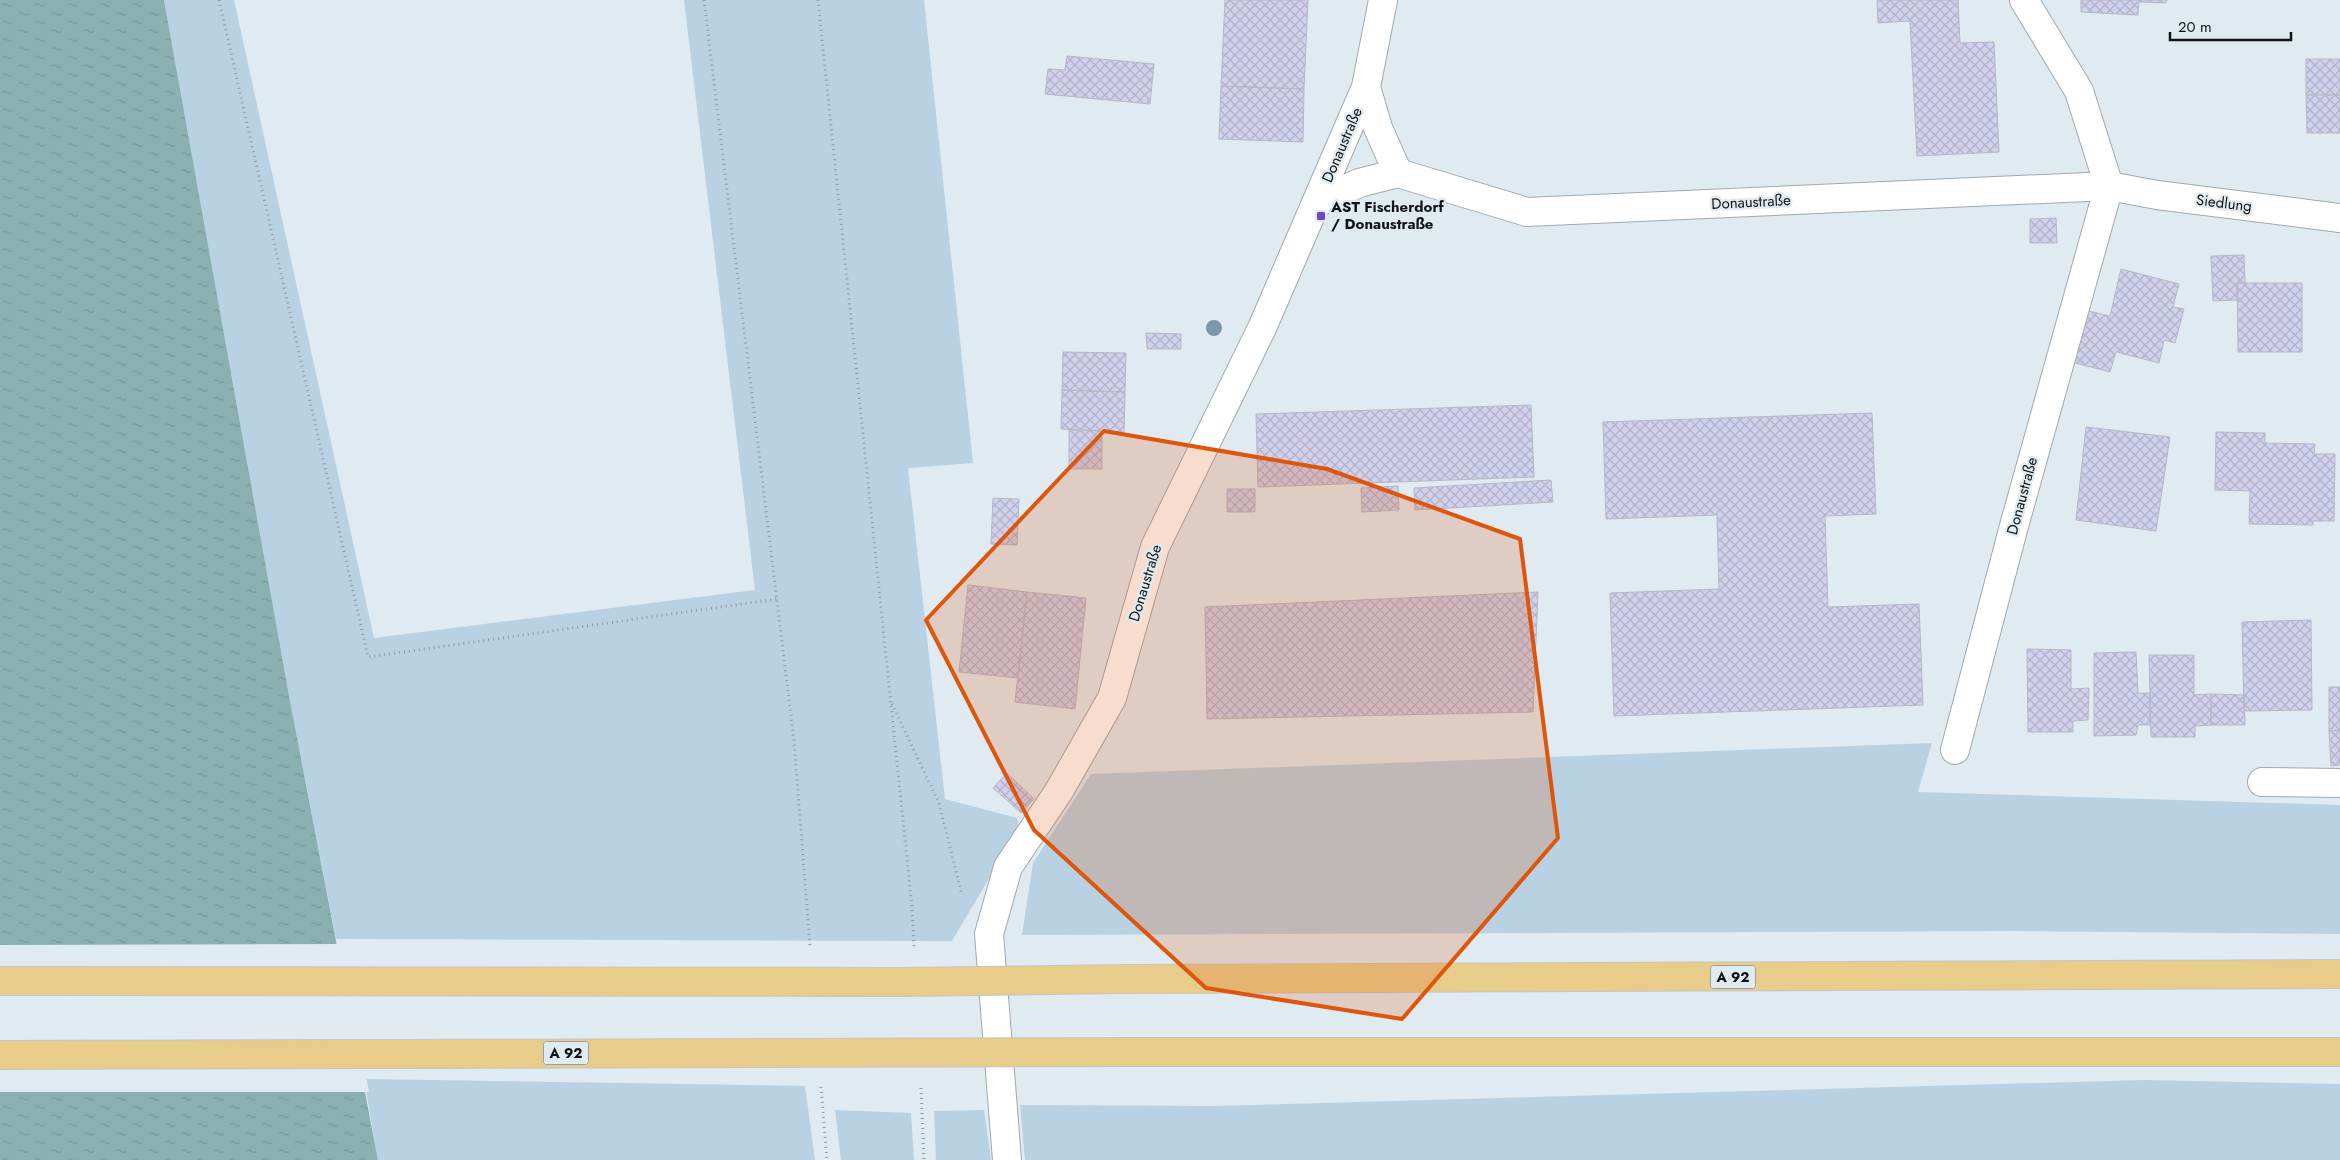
<svg xmlns="http://www.w3.org/2000/svg" width="2340" height="1160" font-family="Jost,sans-serif">
  <style>
    .green { fill: #b8d1e3 }
    .water { fill: url(#water-ripples) }
    .pier { fill: #e0eaf1 }
    .building { fill: url(#building-cross-hatch); stroke: #b7b7c2 }
    .lines { fill: none; stroke-linecap: round; stroke-linejoin: round }
    .minor-casing { stroke: #9fa9b0; stroke-width: 30 }
    .highway-casing { stroke: #c6c6c7; stroke-width: 30 }
    .path { stroke: #91999e; stroke-width: 3; stroke-dasharray: 1 4; stroke-linecap: butt }
    .minor { stroke: #fff; stroke-width: 28 }
    .highway { stroke: #e7cc8a; stroke-width: 28 }
    .highway-bridge-casing { stroke: #c6c6c7; stroke-width: 30; stroke-linecap: butt }
    .highway-bridge { stroke: #e7cc8a; stroke-width: 28 }
    .tree { fill: #7b98ac }
    .marked { fill: #dd560c; fill-opacity: 0.2; stroke: #dd560c; stroke-width: 4; stroke-linejoin: round }
    .poi-dot { fill: #6e4bc4; stroke: #e0eaf1; stroke-width: 2 }
    .labels { text-anchor: middle; dominant-baseline: central; stroke-width: 4.5; stroke-linejoin: round; paint-order: stroke }
    .shield { fill: #e0eaf1; stroke: #4e5458; stroke-width: 1 }
    .shield-label { font-size: 14px; font-weight: bold; fill: #101316 }
    .street-label { font-size: 15px; fill: #101316; stroke: #e0eaf1 }
    .poi-label { font-size: 15px; font-weight: bold; fill: #101316; stroke: #e0eaf1; text-anchor: start }
  </style>
  <defs>
    <pattern id="water-ripples" width="26" height="14" patternUnits="userSpaceOnUse" patternTransform="scale(1.25)"><rect width="26" height="14" fill="#8bb0b1"/><path d="M2 4q2-2 4 0t4 0M15 11q2-2 4 0t4 0" fill="none" stroke="#779698"/></pattern>
    <pattern id="building-cross-hatch" width="8" height="8" patternUnits="userSpaceOnUse" patternTransform="scale(1.25)"><rect width="8" height="8" fill="#d1d0ed"/><path d="M0 0l8 8M0 8l8-8" fill="none" stroke="#b2b2ca"/></pattern>
  </defs>
  <rect width="100%" height="100%" fill="#e0eaf1"/>
  <!-- green -->
  <path class="green" d="M164,0H234L374,638L755,590L684,0H924L973,463L908,468L945,799L1017,818L1019,828L952,941L336,939L290,701Z
    M1932,743L1918,792L2340,805V934L2016,931L1022,935L1033,863L1091,774Z
    M364,1079L805,1086L815,1160H378Z
    M2144,1080L2340,1084V1160H1025L1020,1105L1214,1106Z
    M835,1110L911,1113L914,1160H841Z
    M984,1110L991,1160H936L934,1111Z"/>
  <!-- water -->
  <path class="water" d="M0,0H164L290,701L378,1160H0Z"/>
  <!-- pier -->
  <path class="pier" d="M340,944L369,1092H0V945Z"/>
  <!-- building -->
  <path class="building" d="M1225,0H1308L1304,89L1221,86Z
    M1877,0H1958L1960,43L1994,42L1999,152L1917,156L1910,21L1878,23Z
    M2081,0H2167L2166,3L2139,2L2138,15L2081,12Z
    M1067,56L1154,64L1150,104L1045,94L1048,69L1065,70Z
    M2306,59H2340V95H2306Z
    M1221,86L1304,89L1303,142L1219,139Z
    M2306,95H2340V133H2307Z
    M2056,218L2057,243H2030V219Z
    M2244,255L2245,283H2237L2238,300L2213,301L2211,256Z
    M2121,269L2179,284L2173,307L2184,309L2175,343L2164,340L2159,363L2116,352L2110,372L2071,362L2084,310L2110,316Z
    M2237,283H2302V352H2238Z
    M1146,333L1181,334V349H1147Z
    M1063,352L1126,353L1125,392L1062,390Z
    M1062,390L1125,392L1124,432L1061,429Z
    M1531,405L1534,477L1258,487L1256,414Z
    M1872,413L1876,514L1825,516L1828,607L1919,604L1923,705L1614,716L1610,593L1719,589L1717,515L1606,519L1603,422Z
    M2086,427L2170,437L2156,531L2076,520Z
    M1069,430L1102,431V469H1069Z
    M2216,432L2265,433V443L2315,444L2314,454H2335L2334,521H2313V525L2249,524L2250,491L2215,490Z
    M1551,480L1553,502L1415,510L1414,488Z
    M1398,486L1399,510L1362,512L1361,488Z
    M1227,489H1255V512H1227Z
    M993,498L1019,499L1017,545L991,544Z
    M968,585L1027,592L1018,678L959,672Z
    M1027,592L1086,598L1075,709L1015,702Z
    M1538,592L1533,712L1207,719L1205,607Z
    M2311,620L2312,710L2244,711L2242,622Z
    M2027,649L2071,650V689L2089,688L2088,720L2073,721V732H2028Z
    M2136,652L2138,693H2150V725H2138L2136,735L2094,736V653Z
    M2149,655H2194V695L2211,694V725L2195,726V737H2151Z
    M2329,687H2340V730L2329,731Z
    M2211,694L2244,695L2245,725H2211Z
    M2340,730V765L2331,766L2329,731Z
    M1007,773L1034,799L1021,813L993,788Z"/>
  <g class="lines">
    <defs>
      <path id="minor" d="M1366,87L1378,128L1398,173
        M1317,203L1359,183L1398,173L1527,212L2109,186L2157,195L2340,218
        M1955,750L2014,526L2109,186L2079,91L2024,0
        M2262,782L2340,783
        M1007,1160L989,934L1008,867L1059,791L1112,698L1155,547L1262,328L1366,87L1383,0"/>
      <path id="highway" d="M1125,979L2340,974
        M0,981H66
        M1131,1052H2340"/>
    </defs>
    <!-- minor casing -->
    <use href="#minor" class="minor-casing"/>
    <!-- highway casing -->
    <use href="#highway" class="highway-casing"/>
    <!-- path -->
    <path class="path" d="M219,0L368,657L777,599
      M704,0L794,741L810,946
      M818,0L912,907L914,947
      M892,704L939,803L962,895
      M821,1087L827,1160
      M921,1088L924,1160"/>
    <!-- minor -->
    <use href="#minor" class="minor"/>
    <!-- highway -->
    <use href="#highway" class="highway"/>
    <defs>
      <path id="highway-bridge" d="M66,981L901,982L1125,979
        M0,1055L1131,1052"/>
    </defs>
    <!-- highway-bridge casing -->
    <use href="#highway-bridge" class="highway-bridge-casing"/>
    <!-- highway-bridge -->
    <use href="#highway-bridge" class="highway-bridge"/>
  </g>
  <!-- trees -->
  <circle class="tree" cx="1214" cy="328" r="8"/>
  <!-- marked area -->
  <path class="marked" d="M1104,431L1327,469L1520,539L1558,838L1402,1019L1206,988L1034,830L926,620Z"/>
  <!-- markers -->
  <rect class="poi-dot" x="1316" y="211" width="10" height="10" rx="2.5"/>
  <g class="labels">
    <!-- shield labels -->
    <g class="shield">
      <rect x="1710.5" y="965.5" width="45" height="23" rx="4"/>
      <rect x="543.5" y="1041.5" width="45" height="23" rx="4"/>
    </g>
    <g class="shield-label">
      <text x="1733" y="977">A 92</text>
      <text x="566" y="1053">A 92</text>
    </g>
    <!-- street labels -->
    <g class="street-label">
      <text transform="translate(1342 145) rotate(-67)">Donaustraße</text>
      <text transform="translate(1751 202) rotate(-3)">Donaustraße</text>
      <text transform="translate(2224 203) rotate(7)">Siedlung</text>
      <text transform="translate(2022 496) rotate(-75)">Donaustraße</text>
      <text transform="translate(1145 583) rotate(-73)">Donaustraße</text>
    </g>
    <!-- poi labels -->
    <g class="poi-label">
      <text x="1331" y="207">AST Fischerdorf<tspan x="1331" dy="17">/ Donaustraße</tspan></text>
    </g>
  </g>
  <!-- scale -->
  <path d="M2170 32v8h121v-8" fill="none" stroke="#101316" stroke-width="2.5"/>
  <text x="2178" y="32" font-size="15" fill="#101316" stroke="#e0eaf1" stroke-width="4" paint-order="stroke">20 m</text>
</svg>
